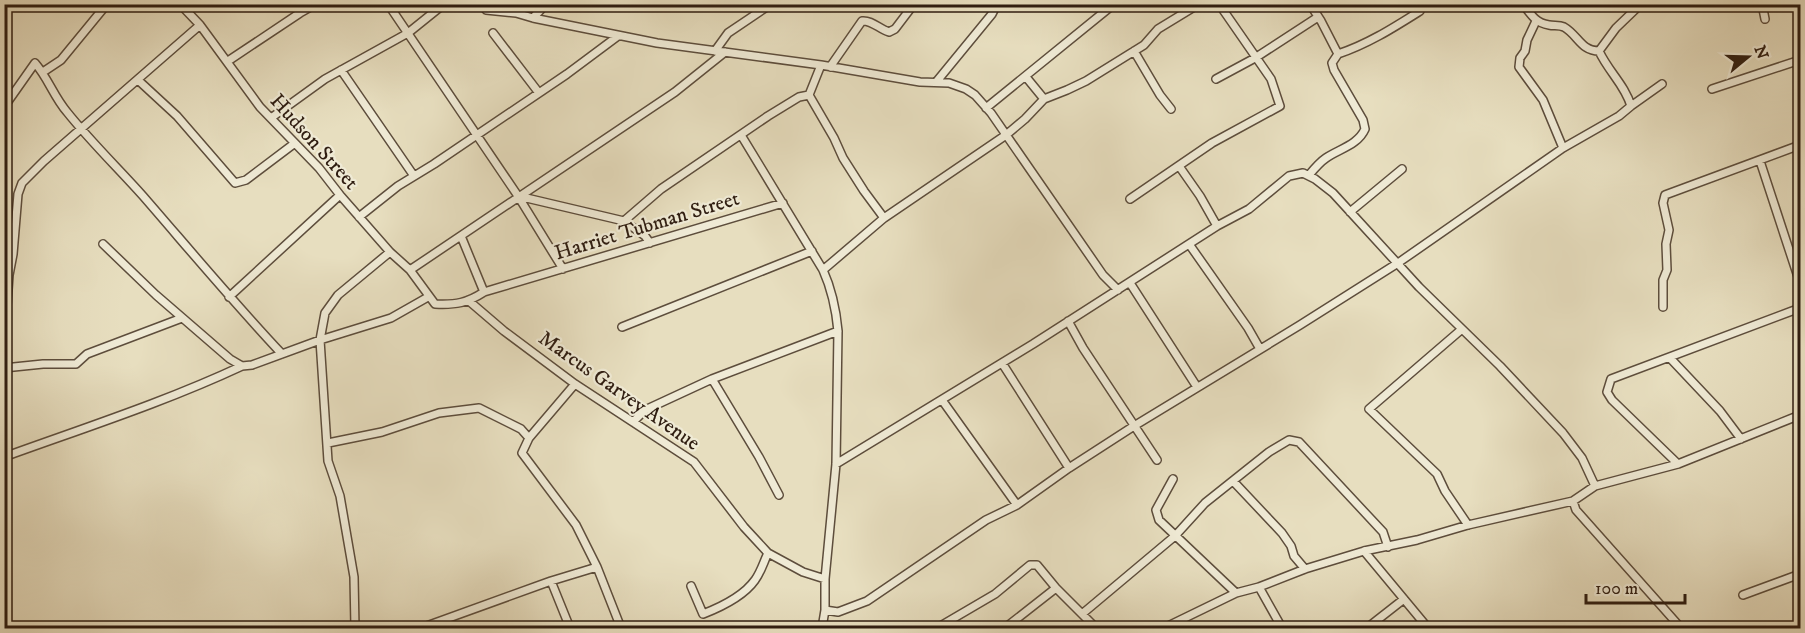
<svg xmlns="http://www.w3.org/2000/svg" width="1805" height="633" font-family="'IM FELL DW Pica',serif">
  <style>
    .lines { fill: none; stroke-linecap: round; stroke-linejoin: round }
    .minor-casing { stroke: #5d4d3c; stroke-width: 10 }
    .minor { stroke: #efead5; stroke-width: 7 }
    .labels { text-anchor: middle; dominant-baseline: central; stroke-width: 4.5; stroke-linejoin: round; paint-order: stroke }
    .street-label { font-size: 21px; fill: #2f1d11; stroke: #efead5 }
  </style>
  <rect width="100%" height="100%" fill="#e7debf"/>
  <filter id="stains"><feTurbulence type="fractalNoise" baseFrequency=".00333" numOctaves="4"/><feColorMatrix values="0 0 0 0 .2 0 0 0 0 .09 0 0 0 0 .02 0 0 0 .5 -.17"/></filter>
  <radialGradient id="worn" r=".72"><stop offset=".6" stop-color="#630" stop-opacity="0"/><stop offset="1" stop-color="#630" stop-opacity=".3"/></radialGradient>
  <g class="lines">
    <defs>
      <path id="minor" d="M180,4L200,25L260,107L319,168L340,195L390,252L410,270L435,304C456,305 467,303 484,292L783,203
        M388,4L518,196L563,269
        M482,4L486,10L516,13L533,18L657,43L821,65L920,82L949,83L966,89L975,95L991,113L1103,275L1118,290
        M1523,4C1531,15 1536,23 1549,25C1554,26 1559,25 1564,27C1578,35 1581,51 1599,51
        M1762,4L1765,19
        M533,18L546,4
        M1536,21L1527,40L1525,51L1520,58L1519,67L1543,100L1563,148
        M493,33L539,93
        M715,51L728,33L771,4
        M1134,51L1160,95L1171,109
        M1338,54C1368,44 1393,28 1420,11
        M228,61L300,13L316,4
        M821,65L809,95L834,138L843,158L864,191L884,218
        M830,67L862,21C872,20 879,29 889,32L895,29L914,4
        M341,70L414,176
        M43,72L61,60L107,4
        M1026,77L1044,99
        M1216,79L1255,58L1318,17
        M138,80L177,116L235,183L246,180L295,143
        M937,81L992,14L997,4
        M1712,89L1800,60
        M1631,106L1662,84
        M4,107L35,63C48,78 54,97 67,112C91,142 118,168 143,196C189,249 234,303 282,354
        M986,108L1114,4
        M271,118L325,79L408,33L444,4
        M741,135L823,270C832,290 836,309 838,331L836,464L825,579V610L822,628
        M1760,161L1800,283
        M1179,166L1200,196L1217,226
        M1309,175C1314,169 1320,162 1326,158C1339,149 1358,145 1365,129L1363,120L1334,70L1332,63L1338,54L1321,21L1310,4
        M518,196L624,221L645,236L650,243
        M1130,199L1212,143L1280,106L1271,79L1219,4
        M1350,212L1402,169
        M359,217L398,186L434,164L567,74L618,36
        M624,221L661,189L768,116L799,97L809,95
        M461,236L484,292
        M103,244L156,295L230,359L242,366L252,365L320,340L325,313L338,295L390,252
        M1189,244L1248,328L1260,349
        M410,270L675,92L725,52
        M823,270L884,218L1006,135L1025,119L1044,99L1067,90L1086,81L1144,45L1158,29L1199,4
        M1130,283L1197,387
        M229,297L340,195
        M469,301L504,331L575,384L694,462L744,527L768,553L803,572L825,579
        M1663,307V280L1667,270L1666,244L1669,230L1663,203L1665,195L1800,145
        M1068,321L1083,348L1157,460
        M622,327L812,251
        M1462,329L1369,409L1437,474L1445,491L1468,525
        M4,350L9,275L13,254L18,194L22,183L44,161L200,25
        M1670,358L1720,411L1741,439
        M1002,363L1069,468
        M4,368L43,364H76L87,354L182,318
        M712,379L759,457L779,495
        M575,384L529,438L522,453L576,525L597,567L621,628
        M942,400L1017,505
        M633,422L645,410L712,379L838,331
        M328,443L382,432L439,413L479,408L521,429L529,438
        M4,457C84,428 165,402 242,366
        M836,464L1033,344L1217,226L1249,209L1289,176L1303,173L1315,179L1333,193L1419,287L1500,366L1563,433L1582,458L1595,486
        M1678,464L1612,400L1607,392L1611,379L1800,308
        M1173,479L1156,510L1159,520L1236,593
        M1233,481L1282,533L1291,546L1294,556L1305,569
        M1573,501L1576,510L1681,628
        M1364,551L1428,628
        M551,581L570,628
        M691,586L703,614C721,607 743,597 755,580C761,572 764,561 768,553
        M1259,587L1282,628
        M1743,595L1800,574
        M825,610L838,612L867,601L986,520L1017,505L1069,468L1134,426L1300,325L1398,263L1563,148L1619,116L1631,106C1625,85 1608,71 1599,51L1616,28L1641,4
        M1082,614L1175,536L1205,503L1269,452L1289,440L1299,442L1383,532L1388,547
        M355,628L354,577L340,496L328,461L320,340L391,318L428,297
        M421,628L551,581L597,567
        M937,628L995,594L1030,565H1037L1056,588L1096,628
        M1005,628L1056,588
        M1164,628L1236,593L1259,587L1305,569L1364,551L1417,540L1468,525L1573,501L1595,486L1678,464L1800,415
        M1367,628L1404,599"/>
    </defs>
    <!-- minor casing -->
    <use href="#minor" class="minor-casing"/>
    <!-- minor -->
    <use href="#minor" class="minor"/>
  </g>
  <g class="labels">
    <!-- street labels -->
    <g class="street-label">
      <text transform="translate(314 142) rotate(48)">Hudson Street</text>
      <text transform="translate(647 226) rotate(-17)">Harriet Tubman Street</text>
      <text transform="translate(619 391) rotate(35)">Marcus Garvey Avenue</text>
    </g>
  </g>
  <!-- margin -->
  <rect width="1805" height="633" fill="none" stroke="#e7debf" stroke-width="24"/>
  <rect x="6" y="6" width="1793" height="621" fill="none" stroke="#2f1d11" stroke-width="3"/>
  <rect x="12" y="12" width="1781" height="609" fill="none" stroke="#2f1d11" stroke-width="1.5"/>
  <!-- north arrow -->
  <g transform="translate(1748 57) rotate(71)" stroke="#efead5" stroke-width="4.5" paint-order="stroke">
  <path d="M0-4.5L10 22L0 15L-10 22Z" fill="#2f1d11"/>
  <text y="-9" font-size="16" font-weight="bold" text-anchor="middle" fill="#2f1d11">N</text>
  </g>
  <!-- scale -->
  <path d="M1586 594v9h99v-9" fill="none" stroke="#2f1d11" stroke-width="3"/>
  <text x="1595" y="594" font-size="18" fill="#2f1d11" stroke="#efead5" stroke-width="4.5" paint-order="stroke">100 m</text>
  <rect width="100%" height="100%" filter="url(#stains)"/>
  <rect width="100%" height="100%" fill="url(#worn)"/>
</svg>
